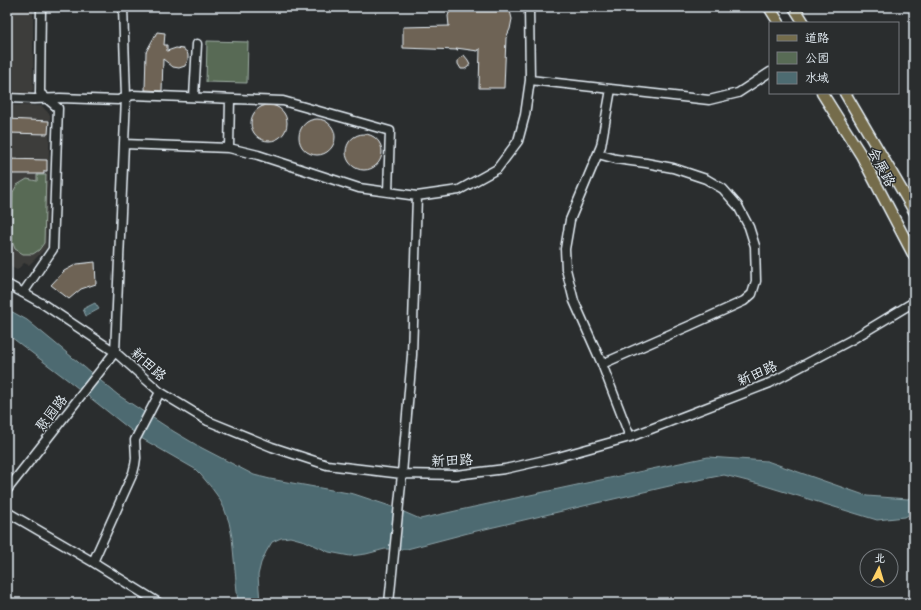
<svg xmlns="http://www.w3.org/2000/svg" width="921" height="610" font-family="Delius,'LXGW WenKai TC',sans-serif">
  <style>
    .built { fill: #3e3d3a }
    .green { fill: #586b55; stroke: #a0aea6 }
    .water { fill: #4d6b71; stroke: #8ba1a7 }
    .building { fill: #6e6355; stroke: #e8f1f8 }
    .lines { fill: none; stroke-linecap: round; stroke-linejoin: round }
    .minor-casing { stroke: #e8f1f8; stroke-width: 11 }
    .major-casing { stroke: #e8f1f8; stroke-width: 13 }
    .minor { stroke: #2a2d2e; stroke-width: 8 }
    .major { stroke: #746c4b; stroke-width: 10 }
    .labels { text-anchor: middle; dominant-baseline: central; stroke-width: 3; stroke-linejoin: round; paint-order: stroke }
    .street-label { font-size: 14px; fill: #e8f1f8; stroke: #2a2d2e }
  </style>
  <rect width="100%" height="100%" fill="#2a2d2e"/>
  <filter id="ink" filterUnits="userSpaceOnUse"><feTurbulence type="fractalNoise" baseFrequency=".025" numOctaves="2"/><feDisplacementMap in="SourceGraphic" scale="8" xChannelSelector="R" yChannelSelector="G"/><feConvolveMatrix kernelMatrix="1 2 1 2 8 2 1 2 1" color-interpolation-filters="sRGB"/></filter>
  <g filter="url(#ink)">
    <!-- built -->
    <path class="built" d="M7,7H33V90L28,93L7,92Z
      M7,105L42,106L50,115L46,248L29,265L24,263L17,270L7,265Z"/>
    <!-- green -->
    <path class="green" d="M207,41L248,42L247,83L206,82Z
      M37,175H46L44,243L39,250L33,254H23L15,249L12,241L13,192L17,185L27,179L37,181Z"/>
    <!-- water -->
    <path class="water" d="M95,303L99,309L86,316L83,309Z
      M7,309L27,320L118,395L173,431L200,447L254,475L270,479L354,494L390,506L420,519L460,510L708,457L767,461L867,496L908,499L914,494V512L905,517L877,520L759,484L724,475L678,484L468,533L407,549H385L366,554L350,556L329,552L305,541L294,538L290,537L281,538L272,542L266,552L261,563L258,575L260,603H238L232,537L229,522L224,508L219,498L211,487L201,475L195,469L141,438L69,381L7,334Z"/>
    <!-- building -->
    <path class="building" d="M451,7H509L512,19L510,29L506,38L504,88H479L480,48L478,51L456,48L458,50L403,48V27L449,26L448,16Z
      M157,32L165,33L164,45H167V51L176,48L183,49L187,52L188,55V60L185,66L179,68L173,67L163,59L162,91L145,90L146,52Z
      M464,55L468,60L470,64L468,67L465,69H461L458,64V60Z
      M251 123a18 18 0 1 1 36 0a18 18 0 1 1-36 0Z
      M7,119L49,121L48,134L7,133Z
      M299 137a18 18 0 1 1 36 0a18 18 0 1 1-36 0Z
      M346 152a18 18 0 1 1 36 0a18 18 0 1 1-36 0Z
      M7,159L47,160V171H44V174H7Z
      M95,262L96,284L81,289L69,299L51,285L64,271L77,264Z"/>
    <g class="lines">
      <defs>
        <path id="minor" d="M530,80L709,100L738,93L770,72
          M611,89L601,146L570,220L565,249L566,269L574,301L602,364L630,437
          M194,97L197,44
          M7,98L34,99L60,98L118,100L133,95L283,101L390,131L388,192
          M124,144L229,148L258,155L359,188L417,196L459,190L497,169L518,141L525,115L530,80L529,7
          M229,148L230,99
          M598,154L616,159L646,163L673,168L706,179L723,189L738,206L749,227L755,246L756,281L752,294L744,301L689,326L602,364
          M7,284L43,304L115,352L160,392L208,421L272,447L327,465L402,474L456,475L505,469L558,457L630,437L770,383L851,340L914,302
          M23,293L53,249L58,108L40,93L41,7
          M7,490L115,352L126,97L123,7
          M7,512L93,562L159,603
          M93,562L133,473L135,465L136,458L135,440L160,392
          M389,603L402,474L412,355L417,196"/>
        <path id="major" d="M769,7L779,23
          M794,7L804,23
          M822,93L861,155L914,256
          M845,93L914,211"/>
      </defs>
      <!-- minor casing -->
      <use href="#minor" class="minor-casing"/>
      <!-- major casing -->
      <use href="#major" class="major-casing"/>
      <!-- minor -->
      <use href="#minor" class="minor"/>
      <!-- major -->
      <use href="#major" class="major"/>
    </g>
  </g>
  <g class="labels">
    <!-- street labels -->
    <g class="street-label">
      <text transform="translate(882 167) rotate(62)">会展路</text>
      <text transform="translate(149 364) rotate(42)">新田路</text>
      <text transform="translate(757 373) rotate(-24)">新田路</text>
      <text transform="translate(51 413) rotate(-52)">聚园路</text>
      <text transform="translate(452 460) rotate(-2)">新田路</text>
    </g>
  </g>
  <!-- margin -->
  <rect width="921" height="610" fill="none" stroke="#2a2d2e" stroke-width="24"/>
  <rect x="12" y="12" width="897" height="586" fill="none" stroke="#e8f1f8" stroke-width="1.5" filter="url(#ink)"/>
  <!-- legend -->
  <rect x="769" y="22" width="130" height="72" fill="#2a2d2e" stroke="#767b7f"/>
  <rect x="777" y="35" width="20" height="6" fill="#746c4b" stroke="#767b7f"/>
  <text x="805" y="42" font-size="12" fill="#e8f1f8">道路</text>
  <rect x="777" y="52" width="20" height="12" fill="#586b55" stroke="#767b7f"/>
  <text x="805" y="62" font-size="12" fill="#e8f1f8">公园</text>
  <rect x="777" y="72" width="20" height="12" fill="#4d6b71" stroke="#767b7f"/>
  <text x="805" y="82" font-size="12" fill="#e8f1f8">水域</text>
  <!-- north arrow -->
  <g transform="translate(879 568) rotate(5)"><circle r="19" fill="#2a2d2e" stroke="#767b7f"/>
  <path d="M0-3L7 15L0 10L-7 15Z" fill="#ffd166"/>
  <text y="-6" font-size="11" font-weight="bold" text-anchor="middle" fill="#e8f1f8">北</text>
  </g>
</svg>
